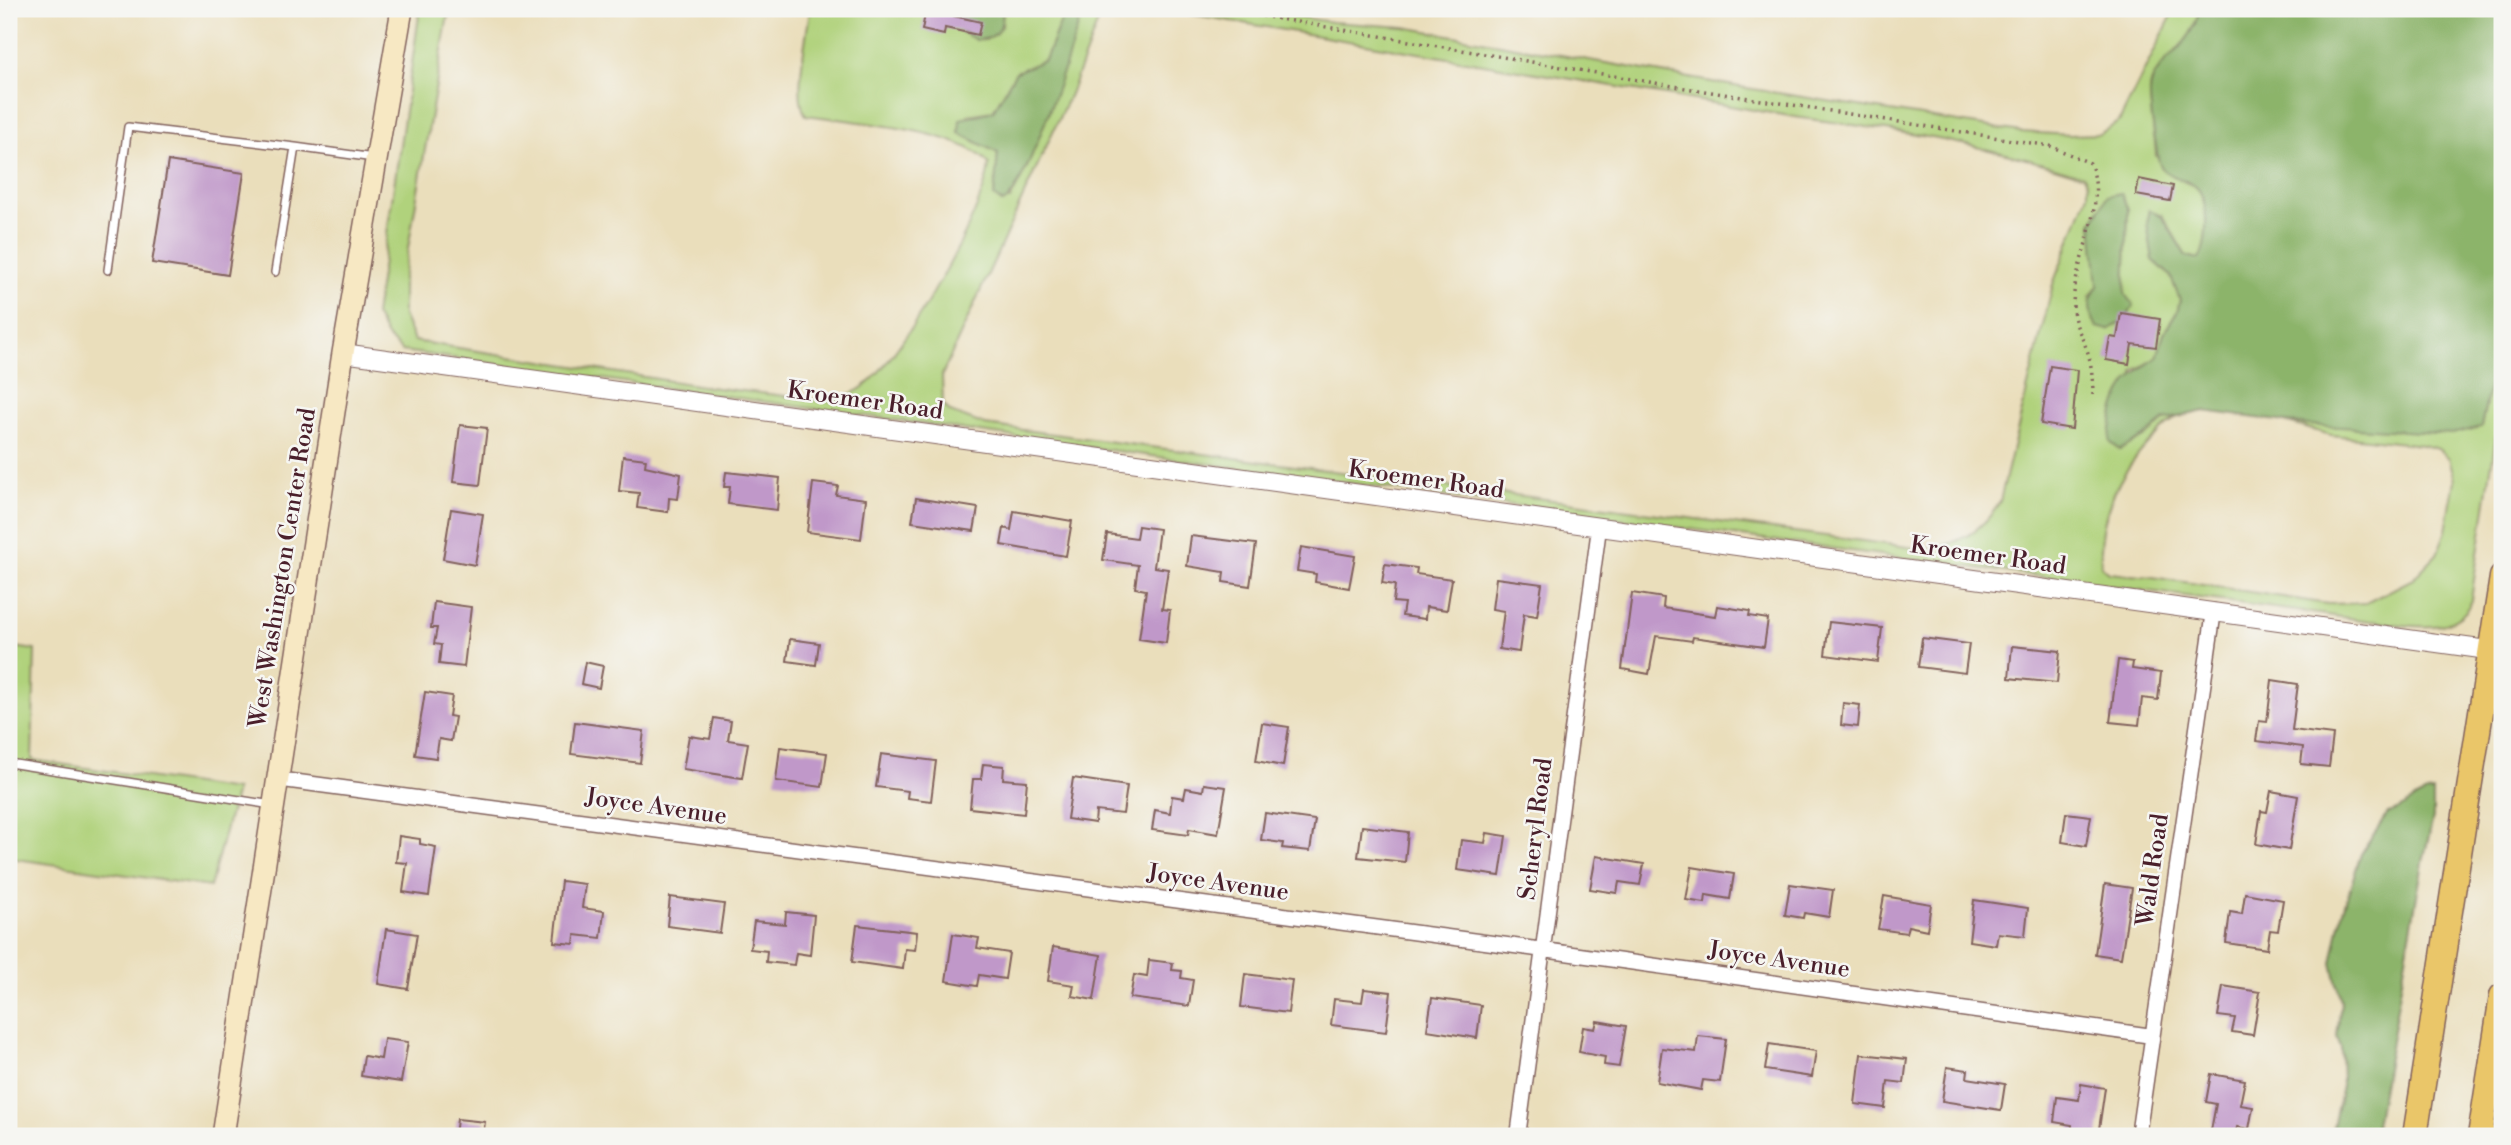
<svg xmlns="http://www.w3.org/2000/svg" width="2511" height="1145" font-family="'Libre Bodoni',serif">
  <style>
    .green { fill: #b0d27b; stroke: #7d7853; stroke-width: 2; fill-rule: evenodd }
    .forest { fill: #8cb46b; stroke: #6b6a4b; stroke-width: 2 }
    .building { fill: #c098c9 }
    .lines { fill: none; stroke-linecap: round; stroke-linejoin: round }
    .service-casing { stroke: #82625d; stroke-width: 10 }
    .minor-casing { stroke: #82625d; stroke-width: 17 }
    .tertiary-casing { stroke: #82625d; stroke-width: 20 }
    .secondary-casing { stroke: #82625d; stroke-width: 24 }
    .trunk-casing { stroke: #82625d; stroke-width: 27 }
    .path { stroke: #82625d; stroke-width: 3.5; stroke-dasharray: 2 5; stroke-linecap: butt }
    .service { stroke: #fff; stroke-width: 7 }
    .minor { stroke: #fff; stroke-width: 14 }
    .tertiary { stroke: #fff; stroke-width: 18 }
    .secondary { stroke: #f7e8c3; stroke-width: 21 }
    .trunk { stroke: #eac669; stroke-width: 24 }
    .labels { text-anchor: middle; dominant-baseline: central; stroke-width: 5; stroke-linejoin: round; paint-order: stroke }
    .street-label { font-size: 24px; fill: #4a1f2b; stroke: #f6f6f2 }
  </style>
  <rect width="100%" height="100%" fill="#f6f6f2"/>
  <filter id="ink" filterUnits="userSpaceOnUse"><feTurbulence type="fractalNoise" baseFrequency=".0143" numOctaves="2"/><feDisplacementMap in="SourceGraphic" scale="14" xChannelSelector="R" yChannelSelector="G"/><feConvolveMatrix kernelMatrix="1 2 1 2 8 2 1 2 1" color-interpolation-filters="sRGB"/></filter>
  <filter id="wash" filterUnits="userSpaceOnUse"><feTurbulence type="fractalNoise" baseFrequency=".00686" numOctaves="4" result="noise"/><feDisplacementMap in="SourceGraphic" scale="28" xChannelSelector="R" yChannelSelector="G"/><feGaussianBlur stdDeviation="1.57" result="paint"/><feColorMatrix in="noise" values="0 0 0 0 0 0 0 0 0 0 0 0 0 0 0 0 0 1.4 0 .05"/><feComposite in="paint" operator="in"/></filter>
  <g filter="url(#wash)">
    <rect width="100%" height="100%" fill="#eadebb"/>
    <!-- green -->
    <path class="green" d="M420,9H449L403,278V315L414,341L709,387L828,401C842,398 855,394 867,384C904,352 985,213 989,164C962,129 851,122 806,115C792,98 808,32 810,9H897L913,13L921,9H947C959,24 964,40 986,40L1002,26L1003,9H1066L1045,60L1016,72L993,111L968,115L959,133L998,153L994,196L1010,200L1029,163L1083,9H1103L1070,94L942,375L943,404L950,412L985,425L1923,549C1957,546 1984,530 2000,501L2053,284L2088,194V183L2084,176C1991,146 1898,130 1801,118L1160,9H1246L1332,22L1404,27L1740,87L2021,132L2070,135L2099,134L2119,122L2175,9H2200C2197,17 2195,27 2190,34C2180,51 2160,62 2152,81C2146,93 2156,138 2156,156C2165,165 2174,176 2185,182C2188,184 2192,184 2195,186C2211,198 2208,244 2200,259L2186,256L2162,215L2149,210L2153,260L2170,275L2180,300L2177,312L2164,333L2157,358L2134,371L2144,437L2165,420L2178,416C2129,456 2098,500 2101,566L2109,573L2152,577L2328,604L2366,603L2413,579L2437,554L2446,531L2455,480L2449,458L2438,449L2422,445L2331,435L2281,421L2308,425L2481,427L2502,324V397L2470,606C2449,638 2403,624 2370,621L1216,465L402,351L388,338L375,315ZM2128,210L2125,293L2090,297L2098,286Z
      M9,646L35,650L32,760L236,790L210,887L9,858Z"/>
    <!-- forest -->
    <path class="forest" d="M947,9H1003C1003,28 997,40 976,40L962,32Z
      M1066,9H1083C1075,39 1025,194 1003,203L994,196L998,153L959,133L960,119L993,111L1016,72L1045,60Z
      M2200,9H2502V324L2481,427L2452,434L2308,425L2204,411L2165,420L2144,437L2120,450L2110,442C2112,402 2122,378 2157,358L2164,333L2177,312L2180,300L2170,275L2153,260L2147,223L2150,210L2161,215L2186,256L2199,259C2208,244 2210,200 2196,187C2186,178 2167,178 2160,165C2157,160 2150,105 2150,96C2148,69 2178,54 2190,34C2195,27 2197,17 2200,9Z
      M2121,193L2128,209L2125,293L2134,305L2125,320L2108,330L2097,327C2088,311 2087,302 2098,286L2092,223L2107,196Z
      M2433,792V818L2424,857L2374,1136H2331L2342,1086L2341,1048L2337,1037L2341,1001L2332,963L2342,913L2361,854L2388,813C2407,809 2415,794 2433,792Z"/>
    <g id="blocks">
      <!-- building -->
      <path class="building" d="M926,9H950L949,15L981,22L978,35L945,28L944,35L922,30Z
        M168,161L244,173L228,275L152,263Z
        M2139,179L2173,186L2170,201L2136,195Z
        M2121,313L2160,319L2156,347L2132,344L2129,364L2106,360L2110,337L2117,338Z
        M2050,366L2077,370L2072,429L2041,424Z
        M460,425L487,428L480,485L453,482Z
        M623,456L646,459L645,466L681,474L678,499L669,498L668,512L637,508L639,493L619,491Z
        M726,472L780,478L777,510L728,504L730,487H724Z
        M813,483L838,486L836,495L866,499L861,539L807,532Z
        M916,498L978,508L974,531L912,522Z
        M451,509L483,514L475,565L443,559Z
        M1014,511L1072,521L1066,556L1001,545L1004,528L1011,530Z
        M1138,526L1159,529L1154,567L1168,569L1162,609L1170,610L1166,643L1139,639L1146,590L1135,588L1138,565L1103,560L1107,534L1136,538Z
        M1191,536L1256,544L1250,586L1223,582L1224,572L1187,566Z
        M1301,547L1355,556L1349,588L1315,582L1316,574L1297,571Z
        M1385,564L1417,568L1416,574L1452,579L1447,610L1426,607L1425,619L1402,616L1404,603L1393,602L1395,585L1382,583Z
        M1496,578L1542,584L1537,616L1524,614L1519,652L1499,649L1504,611L1492,609Z
        M1632,593L1664,598L1663,608L1715,616L1717,606L1750,611L1749,616L1768,619L1764,647L1693,637L1692,641L1656,636L1649,674L1622,669Z
        M434,602L471,607L464,667L439,664L441,645L434,644L437,628H431Z
        M1829,622L1882,628L1878,662L1825,655Z
        M1922,638L1969,644L1965,673L1918,667Z
        M790,639L819,643L816,665L787,661Z
        M2012,646L2060,651L2057,683L2009,678Z
        M2118,660L2133,662L2132,669L2161,673L2158,700L2142,698L2139,725L2110,722Z
        M585,662L603,666L599,688L581,684Z
        M2272,680L2298,684L2292,730L2333,735L2329,767L2301,764L2303,747L2256,741L2259,721L2267,722Z
        M425,692L452,696L449,716L455,717L451,741L439,739L436,758L415,755Z
        M1843,703L1860,705L1858,727L1841,725Z
        M714,718L731,721L728,740L748,743L742,778L683,769L689,736L710,739Z
        M575,722L644,731L640,763L571,754Z
        M1262,723L1289,727L1283,766L1256,761Z
        M780,747L827,753L822,787L776,781Z
        M881,754L936,761L931,801L907,798L908,791L876,787Z
        M983,764L1004,766L1003,779L1027,781L1024,814L970,808L973,779H981Z
        M1073,778L1127,786L1123,814L1096,811L1095,823L1067,819Z
        M1204,784L1226,787L1218,834L1189,829L1188,835L1152,830L1155,810L1170,813L1172,796L1184,798L1186,788L1203,791Z
        M2271,791L2298,796L2289,850L2256,844L2261,811L2267,812Z
        M1265,813L1315,820L1310,851L1282,848L1283,843L1261,840Z
        M2066,813L2091,816L2086,846L2062,842Z
        M1362,826L1408,832L1405,862L1358,857Z
        M1487,833L1506,836L1500,876L1457,870L1461,840L1485,843Z
        M399,836L420,839V844L436,847L429,896L403,892L407,863L396,862Z
        M1596,856L1644,864L1640,885L1619,882L1617,893L1590,889Z
        M1692,867L1734,874L1730,899L1706,895L1705,903L1686,900Z
        M561,881L585,884L582,908L604,911L601,938L575,935L574,944L554,942Z
        M1790,884L1833,890L1829,917L1804,913L1803,918L1785,915Z
        M2105,884L2132,888L2121,958L2095,954Z
        M2245,893L2283,900L2278,931L2270,930L2267,949L2226,943L2230,912L2242,914Z
        M1884,896L1931,904L1927,930L1908,926L1906,933L1878,929Z
        M670,897L724,904L720,933L667,926Z
        M1974,900L2028,908L2025,936L1998,933L1996,945L1969,941Z
        M786,912L814,915L810,955L796,953L794,965L766,962L767,951L750,949L754,921L785,924Z
        M857,925L917,932L915,950L905,949L903,969L852,962Z
        M386,929L417,934L408,989L378,984Z
        M953,934L979,938L977,948L1009,953L1005,979L979,975L977,986L946,981Z
        M1053,947L1101,955L1094,1000L1072,996L1074,985L1048,981Z
        M1149,960L1173,963L1172,970L1182,971L1181,978L1193,980L1189,1006L1130,998L1134,975L1147,977Z
        M1245,974L1292,980L1288,1013L1241,1007Z
        M2223,986L2260,992L2253,1035L2232,1032L2235,1018L2218,1016Z
        M1364,989L1391,992L1386,1032L1331,1025L1334,999L1362,1002Z
        M1432,998L1481,1005L1477,1038L1427,1030Z
        M1597,1021L1626,1026L1619,1067L1604,1065L1605,1057L1579,1052L1583,1027L1595,1029Z
        M1698,1036L1726,1039L1720,1082L1703,1080L1701,1090L1657,1082L1662,1048L1696,1052Z
        M384,1039L408,1042L401,1082L361,1076L364,1056L381,1059Z
        M1769,1044L1816,1051L1812,1077L1765,1070Z
        M1861,1054L1907,1059L1904,1083L1888,1081L1885,1108L1855,1104Z
        M1947,1067L1968,1070L1967,1078L2005,1084L2001,1110L1942,1101Z
        M2211,1074L2245,1080L2240,1105L2253,1107L2249,1129L2237,1127L2235,1136H2210L2216,1104L2206,1102Z
        M2081,1084L2105,1088L2098,1136H2071L2072,1125L2054,1122L2057,1097L2079,1100Z
        M457,1119L485,1122L483,1136H455Z"/>
    </g>
  </g>
  <g filter="url(#ink)">
    <use href="#blocks" fill-opacity="0" stroke="#82625d" stroke-width="2"/>
    <g class="lines">
      <defs>
        <path id="service" d="M295,147L374,158
          M108,270L128,127L295,147L275,272
          M9,763L272,805"/>
        <path id="minor" d="M276,779L1544,950L2152,1036
          M1518,1136L1599,528
          M2138,1136L2214,611"/>
        <path id="tertiary" d="M343,353L2502,652"/>
        <path id="secondary" d="M223,1136L343,353L402,9"/>
        <path id="trunk" d="M2415,1136L2502,577
          M2480,1136L2502,996"/>
      </defs>
      <!-- service casing -->
      <use href="#service" class="service-casing"/>
      <!-- minor casing -->
      <use href="#minor" class="minor-casing"/>
      <!-- tertiary casing -->
      <use href="#tertiary" class="tertiary-casing"/>
      <!-- secondary casing -->
      <use href="#secondary" class="secondary-casing"/>
      <!-- trunk casing -->
      <use href="#trunk" class="trunk-casing"/>
      <!-- path -->
      <path class="path" d="M1221,9L1667,85L2050,146L2090,163C2109,204 2073,261 2073,307C2073,324 2083,337 2088,353C2092,366 2093,384 2093,397"/>
      <!-- service -->
      <use href="#service" class="service"/>
      <!-- minor -->
      <use href="#minor" class="minor"/>
      <!-- tertiary -->
      <use href="#tertiary" class="tertiary"/>
      <!-- secondary -->
      <use href="#secondary" class="secondary"/>
      <!-- trunk -->
      <use href="#trunk" class="trunk"/>
    </g>
  </g>
  <g class="labels">
    <!-- street labels -->
    <g class="street-label">
      <text transform="translate(865 401) rotate(8)">Kroemer Road</text>
      <text transform="translate(1426 480) rotate(8)">Kroemer Road</text>
      <text transform="translate(1988 556) rotate(8)">Kroemer Road</text>
      <text transform="translate(283 568) rotate(-81)">West Washington Center Road</text>
      <text transform="translate(656 807) rotate(8)">Joyce Avenue</text>
      <text transform="translate(1536 829) rotate(-83)">Scheryl Road</text>
      <text transform="translate(2153 870) rotate(-82)">Wald Road</text>
      <text transform="translate(1218 883) rotate(8)">Joyce Avenue</text>
      <text transform="translate(1779 960) rotate(8)">Joyce Avenue</text>
    </g>
  </g>
  <!-- margin -->
  <rect width="2511" height="1145" fill="none" stroke="#f6f6f2" stroke-width="35"/>
</svg>
